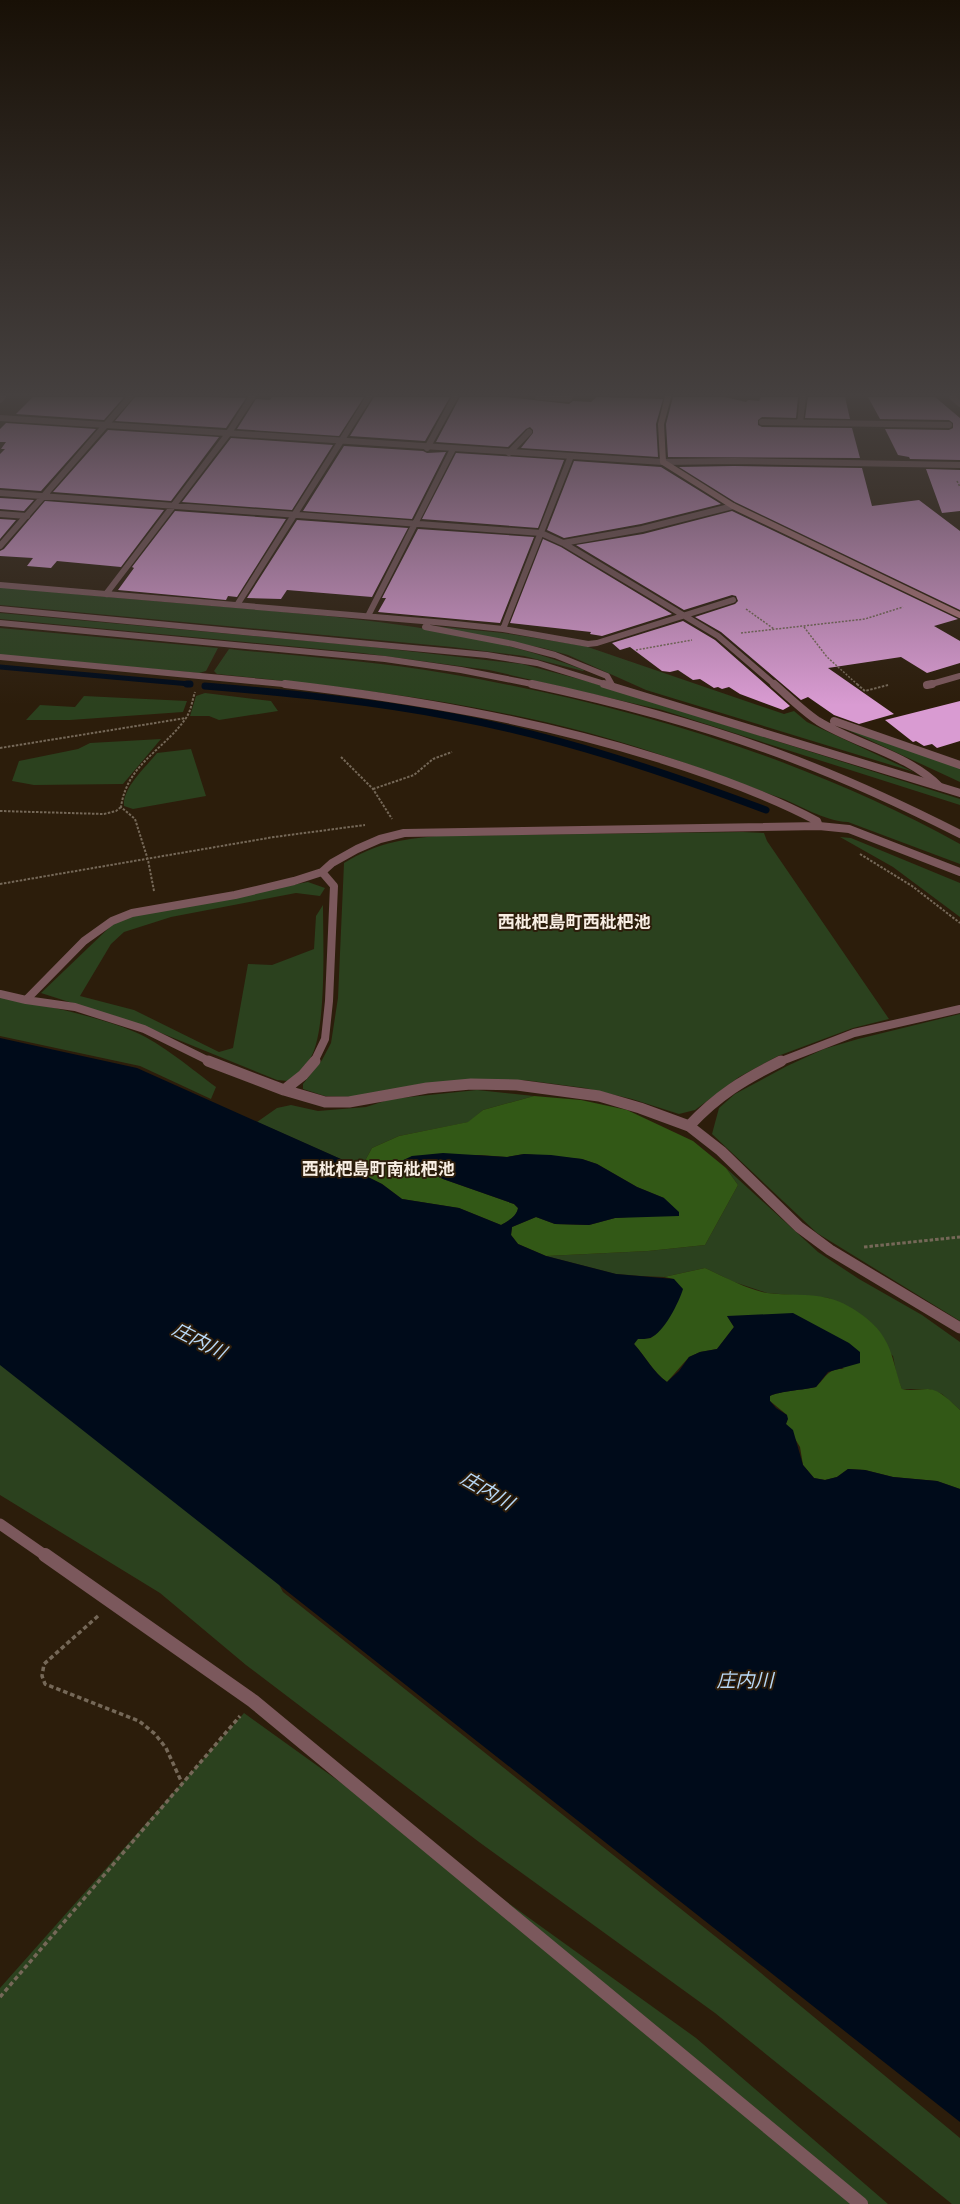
<svg xmlns="http://www.w3.org/2000/svg" width="960" height="2204" font-family="Signika,'Noto Sans JP',sans-serif">
  <style>
    .green { fill: #2b411e }
    .forest { fill: #325816 }
    .water { fill: #000b1a }
    .lines { fill: none; stroke-linecap: round; stroke-linejoin: round }
    .stream-far1 { stroke: #000b1a; stroke-width: 5 }
    .stream { stroke: #000b1a; stroke-width: 7 }
    .building { fill: #d99bd2 }
    .path-far3 { stroke: #756858; stroke-width: 1.5; stroke-dasharray: 2 1.5; stroke-linecap: butt }
    .path-far2 { stroke: #756858; stroke-width: 2; stroke-dasharray: 2.5 1.5; stroke-linecap: butt }
    .path-far1 { stroke: #756858; stroke-width: 3; stroke-dasharray: 3.5 2; stroke-linecap: butt }
    .path { stroke: #756858; stroke-width: 3.5; stroke-dasharray: 4.5 3; stroke-linecap: butt }
    .service-far3 { stroke: #7b585c; stroke-width: 6 }
    .service-far2 { stroke: #7b585c; stroke-width: 8 }
    .service-far1 { stroke: #7b585c; stroke-width: 11 }
    .service { stroke: #7b585c; stroke-width: 14 }
    .minor-far1 { stroke: #7b585c; stroke-width: 6 }
    .minor { stroke: #7b585c; stroke-width: 8 }
    .tertiary-far1 { stroke: #7b585c; stroke-width: 6 }
    .tertiary { stroke: #7b585c; stroke-width: 8 }
    .secondary { stroke: #af777d; stroke-width: 6 }
    .labels { text-anchor: middle; dominant-baseline: central; stroke-width: 4; stroke-linejoin: round; paint-order: stroke }
    .quarter-label { font-size: 17px; font-weight: bold; fill: #f8eee3; stroke: #2c1d0b }
    .near-water-label { font-size: 19px; font-style: italic; fill: #b8d8f6; stroke: #2c1d0b }
  </style>
  <rect width="100%" height="100%" fill="#2c1d0b"/>
  <!-- green -->
  <path class="green" d="M0,587C83,595 166,602 250,609C362,619 477,629 584,670L583,671L524,656L452,647L0,605Z
    M0,613L363,646L522,664L590,682L960,799V805L662,710L489,670L362,653L0,619Z
    M424,625L503,633L585,646L784,714L794,711L807,722L914,772L646,690L568,655L543,648Z
    M0,628L218,648L206,671L199,673L0,655Z
    M229,649C303,657 377,661 450,674C626,704 803,757 960,844V864L848,822C823,821 801,805 778,797C715,774 653,750 589,733C465,700 344,687 217,674L214,671Z
    M205,693L271,701L278,711L219,720L209,716H190L196,696Z
    M84,696L187,701L183,712L70,720H26L40,705L75,707Z
    M837,725L960,768V782Z
    M161,739L123,784L34,785L12,781L19,761L78,749L90,743Z
    M191,749L206,796L133,809L124,806C122,788 146,767 157,753Z
    M743,832L764,833L767,841L889,1019L853,1028L778,1056L739,1077L695,1110L679,1114L632,1099L585,1088L524,1080H482L420,1084L355,1097L325,1096L303,1089V1084L322,1060L331,1043L338,998L344,863C377,843 398,840 436,836Z
    M840,837L851,838L960,883V917L893,867Z
    M308,882L325,888L320,896L296,893L171,917L124,932L111,944L80,996L134,1010L219,1052L233,1048L248,964L272,965L314,949L316,916L323,905C323,940 327,1029 311,1057C305,1067 297,1074 288,1081L277,1080L144,1026L41,993L113,924L134,914Z
    M0,995C45,1007 92,1014 135,1032C161,1043 193,1070 216,1087L211,1099L140,1066L0,1036Z
    M960,1014V1321L817,1233L712,1134L719,1108L735,1094L787,1066L824,1049L858,1039Z
    M477,1090L534,1096L483,1110L469,1122L399,1136L372,1148L361,1168L257,1122L277,1108L291,1105L318,1111L366,1107L391,1099Z
    M726,1168L818,1252L859,1279L922,1315L960,1342V1410L942,1394L929,1389H902L897,1377L893,1356L829,1298L767,1293L734,1282L705,1268L664,1277L641,1276L616,1274L546,1256L648,1251L705,1245L738,1185Z
    M0,1354L261,1550L283,1592L750,1964L960,2138V2204H952L715,2013L479,1842L246,1665L160,1593L0,1495Z
    M244,1713L696,2038L888,2204H0V1988Z"/>
  <!-- forest -->
  <path class="forest" d="M534,1096L581,1100L627,1110L693,1141L726,1168L738,1185L705,1245L648,1251L546,1256L518,1244L511,1235L512,1227L536,1217L555,1224L589,1225L615,1218L640,1216L664,1198L637,1187L597,1164L582,1159L524,1154L507,1157L480,1155L412,1156L401,1166L419,1167L443,1179L514,1204L518,1208C517,1216 509,1221 501,1225L459,1208L402,1199L382,1184L368,1177L361,1168L372,1148L399,1136L468,1122L483,1110Z
    M705,1268C725,1277 746,1289 767,1293C787,1296 808,1293 828,1298C847,1302 875,1321 884,1338C894,1354 895,1372 902,1389C911,1391 919,1389 928,1389C941,1390 951,1402 960,1410V1489L937,1481L893,1477L865,1470L848,1469L837,1477L825,1480L814,1478L803,1465L800,1447L786,1424L787,1415L770,1401V1396C780,1391 803,1390 816,1387C826,1377 828,1368 844,1369L727,1316L734,1327L717,1349L700,1352L689,1357L667,1382C654,1373 645,1356 634,1344L637,1339L651,1338L674,1279L664,1277Z"/>
  <!-- water -->
  <path class="water" d="M0,1038L137,1068L361,1168L368,1177L382,1184L402,1199L459,1208L501,1225C508,1221 517,1216 518,1208L514,1204L443,1179L419,1167L401,1166L399,1162L412,1156L443,1153L507,1157L524,1154L551,1155L582,1159L597,1164L637,1187L664,1198L679,1212V1216L615,1218L589,1225L555,1224L536,1217L512,1227L511,1235L518,1244L546,1256L616,1274L674,1279L683,1289C679,1302 664,1333 650,1338C646,1339 642,1339 638,1339L634,1344C645,1356 654,1373 667,1382L679,1371L689,1357L700,1352L717,1349L734,1327L727,1316L793,1313L849,1343L860,1352V1363L828,1372L816,1387C804,1390 780,1391 770,1396V1401L776,1408L787,1415L788,1419L786,1424L793,1430L803,1465L814,1478L825,1480L837,1477L848,1469L865,1470L893,1477L937,1481L960,1489V2122L0,1365Z"/>
  <g class="lines">
    <!-- stream-far1 -->
    <path class="stream-far1" d="M0,667L190,684"/>
    <!-- stream -->
    <path class="stream" d="M187,684H190
      M205,686C288,693 371,701 454,717C561,737 664,772 766,810"/>
  </g>
  <!-- building -->
  <path class="building" d="M33,397H124L104,420L16,414Z
    M135,397H204L246,398L226,428L115,421Z
    M272,397H364L339,436L237,429L256,399L270,400Z
    M374,397H450L425,441L350,436Z
    M460,397H506L569,404L573,401L591,402L597,397L663,399L656,424L658,457L521,448L533,433V430L530,427L526,429L508,447L436,442Z
    M673,397H724L746,402L748,400L759,401L761,397H798L796,418L762,417L758,420V425L762,427L852,428L860,458L668,457L666,424Z
    M808,397H845L850,419L805,418Z
    M868,397H935L960,418V460L910,459L909,457L898,455L885,429L949,430L953,428V423L949,420L880,419Z
    M6,423L96,429L41,491L0,488V454L5,449H1L6,442H0V429Z
    M108,430L219,437L171,501L53,492Z
    M231,438L333,445L292,510L182,502Z
    M344,446L423,451L427,453L446,452L412,519L303,511Z
    M456,453L564,460L538,528L422,519Z
    M574,461L661,467L721,504L641,524L564,538L547,530Z
    M734,466L862,468L872,506L919,500L960,531V610L735,502L679,467Z
    M926,469L960,470V511L942,513Z
    M0,498L34,500L24,511L0,509Z
    M45,501L164,510L121,567L57,561L51,568L27,566L33,558L0,556V551L4,549Z
    M175,511L286,519L237,597L228,596L226,600L118,590L134,568L132,567Z
    M732,511L958,619L934,626L960,641V663L927,673L901,657L828,668L894,714L859,724L834,715L808,697L801,700L721,632L695,617L735,604L738,601L736,596L732,595L684,610L576,545L643,534Z
    M0,519L16,520L0,539Z
    M297,520L408,528L372,597L287,590L281,599L247,598Z
    M418,529L534,537L500,623L378,612L386,598H382Z
    M543,539L561,547L672,614L602,636L590,634L591,632L510,623Z
    M683,621L715,640L790,706L783,710L740,694L729,687L722,689L718,687L714,688L700,679L693,680L678,670L670,672L662,671L630,647L620,650L612,643Z
    M960,701V741L937,748L932,744L924,746L916,741L913,742L885,720Z"/>
  <g class="lines">
    <!-- path-far3 -->
    <path class="path-far3" d="M957,481L960,487
      M746,609L774,629
      M804,627L827,657L858,685
      M741,633L865,619L903,607
      M636,650L692,640"/>
    <!-- path-far2 -->
    <path class="path-far2" d="M857,684L865,691L888,685
      M0,748L186,718
      M341,757L373,789L392,819
      M373,789L414,775L433,759L452,752
      M0,811L104,814L116,811L121,807
      M860,854L912,886L960,923
      M0,884L274,837L365,825
      M154,891L148,860L135,819L121,807C127,764 163,751 186,718C191,711 192,701 195,692"/>
    <!-- path-far1 -->
    <path class="path-far1" d="M864,1247L960,1237"/>
    <!-- path -->
    <path class="path" d="M98,1616L44,1664L42,1676L45,1684L139,1721L155,1734L166,1748L182,1783
      M0,1997L240,1716"/>
    <!-- service-far3 -->
    <path class="service-far3" d="M509,453L529,432
      M0,514L27,516
      M0,623L385,659L461,670L537,685
      M0,657L294,685
      M928,685L960,676"/>
    <!-- service-far2 -->
    <path class="service-far2" d="M285,684C412,699 536,720 657,758C712,775 766,794 817,821L819,826
      M532,684C616,702 699,724 780,754C842,777 901,804 960,834
      M927,685L932,684
      M0,994L26,1000L84,941L112,921L132,913L235,895L294,881L322,872L332,863L357,849L380,839L404,833L819,826L849,829L960,872
      M26,1000L75,1007L144,1029L211,1062
      M314,1062L325,1039L329,1001L334,886L322,872
      M779,1062L854,1033L960,1009"/>
    <!-- service-far1 -->
    <path class="service-far1" d="M208,1061L284,1090
      M315,1061L303,1075L284,1090L325,1102H349L427,1088L471,1084L517,1085L599,1096L640,1108L689,1126L721,1151L799,1227L830,1250L960,1328
      M689,1126C718,1095 743,1080 781,1061
      M0,1524L46,1556"/>
    <!-- service -->
    <path class="service" d="M45,1555L253,1701L861,2204"/>
    <!-- minor-far1 -->
    <path class="minor-far1" d="M538,397L569,399L570,397
      M952,397L960,404
      M0,400L3,397
      M762,422L949,425
      M800,423L803,397
      M427,448L455,397
      M663,462L734,461L960,465
      M0,493L541,533L563,543L718,636L775,685
      M563,543L642,529L733,506
      M0,546L130,397
      M0,585L446,623L503,629L588,644L597,643L733,600
      M106,594L228,434L252,397
      M237,605L369,397
      M368,616L453,449
      M425,627L513,644L555,655L607,676L612,685
      M503,629L571,456"/>
    <!-- minor -->
    <path class="minor" d="M774,684C788,696 803,711 818,721C857,745 907,754 939,786
      M834,721L960,765"/>
    <!-- tertiary-far1 -->
    <path class="tertiary-far1" d="M0,418L663,462
      M0,609L487,655L537,663L608,685"/>
    <!-- tertiary -->
    <path class="tertiary" d="M604,684L960,793"/>
    <!-- secondary -->
    <path class="secondary" d="M668,397L661,424L663,462L733,506L960,615"/>
  </g>
  <!-- sky -->
  <linearGradient id="sky" x2="0" y2="1"><stop stop-color="#181006"/><stop offset="0.56" stop-color="#45403f"/><stop offset="1" stop-color="#45403f" stop-opacity="0"/></linearGradient>
  <rect width="960" height="705" fill="url(#sky)"/>
  <g class="labels">
    <!-- quarter labels -->
    <g class="quarter-label">
      <text x="574" y="922">西枇杷島町西枇杷池</text>
      <text x="378" y="1169">西枇杷島町南枇杷池</text>
    </g>
    <!-- near-water labels -->
    <g class="near-water-label">
      <text transform="translate(199 1341) rotate(27)">庄内川</text>
      <text transform="translate(487 1491) rotate(30)">庄内川</text>
      <text x="745" y="1681">庄内川</text>
    </g>
  </g>
</svg>
